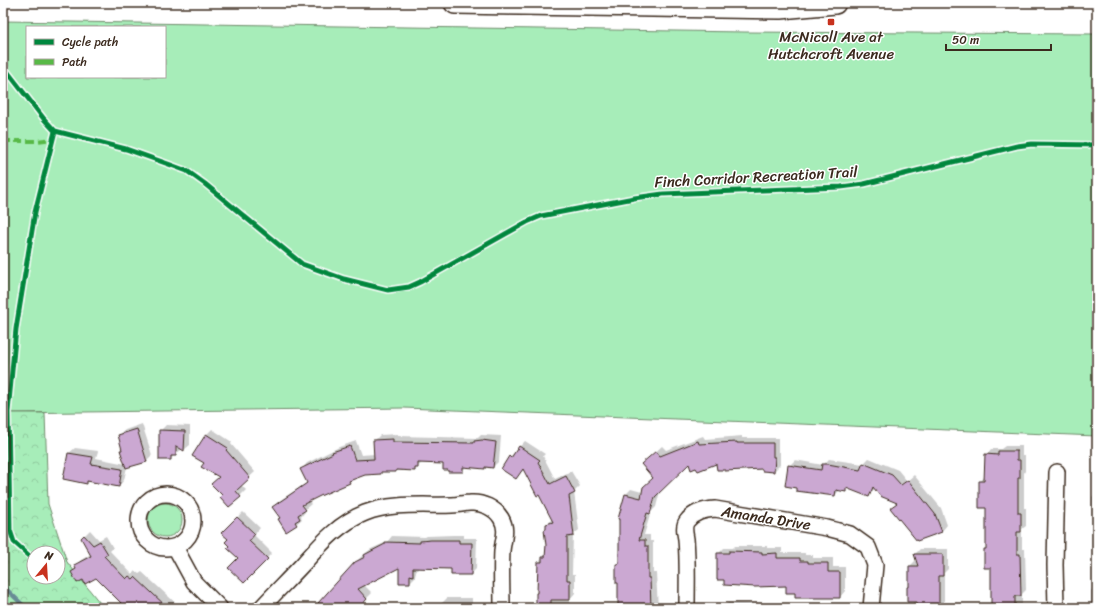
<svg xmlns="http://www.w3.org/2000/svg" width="1100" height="611" font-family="Sriracha,sans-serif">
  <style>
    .grass { fill: #a7edb9; stroke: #718c6c; fill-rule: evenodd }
    .forest { fill: url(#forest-crowns); stroke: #718c6c; fill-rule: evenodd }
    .shadow { fill: #0003 }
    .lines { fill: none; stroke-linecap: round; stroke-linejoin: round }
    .stream { stroke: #678b95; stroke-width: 4 }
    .building { fill: #cba8d2; stroke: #3b2a1e }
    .street-casing { stroke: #3b2a1e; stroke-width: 18 }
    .secondary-casing { stroke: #3b2a1e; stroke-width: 24 }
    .street { stroke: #fff; stroke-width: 15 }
    .secondary { stroke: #fff; stroke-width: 21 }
    .quiet { stroke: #58b947; stroke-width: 4; stroke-dasharray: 8 4; stroke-linecap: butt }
    .cycleway-casing { stroke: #fff; stroke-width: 8 }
    .cycleway { stroke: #00873e; stroke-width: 5 }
    .poi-dot { fill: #c8321e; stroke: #fff; stroke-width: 1.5 }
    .labels { text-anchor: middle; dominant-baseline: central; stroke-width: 3; stroke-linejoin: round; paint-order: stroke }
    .poi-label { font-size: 15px; fill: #3b2a1e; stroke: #fff }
    .street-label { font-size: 15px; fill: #3b2a1e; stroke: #fff }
  </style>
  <defs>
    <pattern id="forest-crowns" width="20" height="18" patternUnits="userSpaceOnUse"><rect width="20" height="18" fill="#a7edb9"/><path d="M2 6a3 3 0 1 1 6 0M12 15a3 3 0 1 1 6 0" fill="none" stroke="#91cb9f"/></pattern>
  </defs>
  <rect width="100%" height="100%" fill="#fff"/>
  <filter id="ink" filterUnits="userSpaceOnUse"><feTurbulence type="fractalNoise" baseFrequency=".025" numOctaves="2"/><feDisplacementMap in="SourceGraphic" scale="8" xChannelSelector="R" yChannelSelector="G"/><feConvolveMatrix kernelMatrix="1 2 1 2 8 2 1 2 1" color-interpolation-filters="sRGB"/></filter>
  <g filter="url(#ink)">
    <!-- grass -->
    <path class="grass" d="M3,21L744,32L1097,34V436L404,408L3,413ZM27,27H165V77H27Z
      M148 520a17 17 0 1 1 34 0a17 17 0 1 1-34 0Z"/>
    <!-- forest -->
    <path class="forest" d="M3,413H45L48,504L67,562L104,608H3ZM34,553H58V577H34Z"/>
    <!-- shadow -->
    <path class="shadow" d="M142,424L152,455L146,461L127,467L124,480L119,486L89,480L87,482L69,453L75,448L98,451L96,458L126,464L119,435L125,430Z
      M166,425L190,426V445L184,450L181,448V450L170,459L160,431Z
      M212,429L232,442L231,444L255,472L241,485L246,490L230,506L223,495L220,477L205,463L206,435Z
      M398,434V436L478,438L481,435L501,436L499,461L493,467L487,466L485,468L467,466L462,471L444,463L423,462L414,470L396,469L382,471L381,473L365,474L309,501L311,504L304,510L305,512L301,517L302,519L296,524L281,517L273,507L279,501L308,482L302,469L307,463L339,447L356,441L361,455L375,454L374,441L380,435Z
      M703,436L705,439L742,436V438H778V452H780V465L774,471L763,468L717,462L697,467L689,462L660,491L656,507L651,512L644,535H650V541H653V573H656L658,608H619V582L617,564L620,561L626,494L631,489L642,492L654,478L648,459L662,446L666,450Z
      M525,441L545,454L543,456L555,479L571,471L580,486L574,492L579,530L573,535L572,574H575V593L570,599V608H537L539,562L546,554L545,530L547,527V524L552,519L539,494L524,469L516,478L510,457Z
      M1005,446H1022V455H1025V471L1024,473V508H1026V526L1022,529V549H1025L1026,590L1022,594V608H990H992V567L985,550L987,548V507L980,482L985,476L986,455L991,449H1001Z
      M869,458L898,470L907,481L914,475L941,508L947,525L942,531L917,540L892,508L898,502L875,488L868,496L848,488L845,491L840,490L835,495L789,466L795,460L823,465L829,459L863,464Z
      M1097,491V529H1092V497Z
      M243,512L260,528L254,535L272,553L244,582L239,558L230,546L229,539L223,533Z
      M90,530L99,540L106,536L113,548L110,551L132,574L135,571L139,574L142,572L181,608H127L96,577L83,579L72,572L77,567L75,566L81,560L91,554L82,538Z
      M453,535H464V538H477L476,569L471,574L452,568L419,567L416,572L415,577L410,582L400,567L364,585L372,593L357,608H317L340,580L339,579L362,556L371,549L387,542L392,536L425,537L427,536Z
      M735,546H767V548H782V553H805V555H813V558H833V567H845V591L840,597L796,592L787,585L725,579L718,554L724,548H733Z
      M920,549H948V569L944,573V608H913V601L908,587L910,586V566L915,561H918L915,554Z
      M1097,553V608H1091V591L1093,588V557Z
      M447,598H472V607L474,606V608L468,607V608H441V604Z
      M728,603L759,604V608H723Z"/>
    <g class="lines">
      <!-- stream -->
      <path class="stream" d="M3,586L26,608"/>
    </g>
    <!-- building -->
    <path class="building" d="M137,429L147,462L126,468L120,450H122L118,435Z
      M159,430L185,431L184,451L176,446V456H171V460H159Z
      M206,434L228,448L226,450L250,478L236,491L241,497L229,507L220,497L222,495L211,484L219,477L201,467L204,463L192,456Z
      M393,439V442L474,443V441L482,440L496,442L493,468L485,467V469L463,467V472H448V470H443V464L418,463V468H415V471L396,470V472H381V474L365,475L349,481L350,483L320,496L302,505L306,510L298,515L300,519L295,522L297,525L286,532L278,519L280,518L272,507L307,483L300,469L333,453L332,452L350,446L355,460L374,459L373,440Z
      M698,441L699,444L737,442V443H773V457H775L774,472L762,471V469L725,471V470H717L716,464L698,471L696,468L691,470L689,464L655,497L650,514L647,513L639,540H645V546H648V578H650L651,608H618V583H616V564H619V519H618L625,494L641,498L643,487L653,478L641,464L656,451L660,456Z
      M519,446L540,460L538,462L550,484L566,476L575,493L569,496L574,536L567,537V580H570V600H551V608H536V593H537L538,562H542V557H545L546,545L544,530L546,529V524L553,522L539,495L537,496L523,469L516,479L501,469L509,456L511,458Z
      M998,451H1017V460H1020V478H1018V513H1021V532H1017V554H1020L1021,596H1015V606H991V568H984V549H986V508H979V481H984L985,454L998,455Z
      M68,453L93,457L91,464L122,469L119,487L87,481V484L63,479Z
      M863,463L892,475L901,485L908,480L935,514L942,532L917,541L890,508L897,503L880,496L873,487L869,497L846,488V492L836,490L835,496L796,491V488L785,486L788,465L821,470L822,464H828L860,470Z
      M237,517L255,534L249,541L268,559L244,583L228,568L238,558L227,548L229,546L225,542L228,539L221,533Z
      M84,535L93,545L100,541L108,554L104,556L126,579L129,576L133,579L135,577L168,608H126L96,578L85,584L83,580L77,583L71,572L76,569L74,565L91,556L81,538Z
      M431,540H459V543H472L471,575H451V569L413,568V576L410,575V583H399V568L358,589L367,599L359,608H324L318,603L355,562L365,557L364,555L385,544V542L420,543V541Z
      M729,551L762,552V554L777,553V558H800V561H808V563H828V572H840V598H795V593H786V586L755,587L724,585V580H717V553H729Z
      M914,554H943V576H939V608H917V602H907V587H909V566H918Z"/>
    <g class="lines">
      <defs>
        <path id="street" d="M139 521a27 27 0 1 1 54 0a27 27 0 1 1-54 0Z
          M175,547L194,582L220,608
          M261,608C275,593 289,579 303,564C321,544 339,523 365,513C393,502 424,506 452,505C458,505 464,503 470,503C482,502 495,508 501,518C508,530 503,539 502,551C501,570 502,589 502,608
          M687,608C687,585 688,562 686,539C685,533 683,526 687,521C694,512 704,510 715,509L827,528L850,534L868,547L875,565L871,608
          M1056,608L1055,565L1057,472"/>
        <path id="secondary" d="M455,3L781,8L835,3"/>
      </defs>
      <!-- street casing -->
      <use href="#street" class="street-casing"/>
      <!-- secondary casing -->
      <use href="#secondary" class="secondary-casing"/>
      <!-- street -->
      <use href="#street" class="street"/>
      <!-- secondary -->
      <use href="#secondary" class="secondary"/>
      <!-- quiet -->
      <path class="quiet" d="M3,141H37L53,139"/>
      <defs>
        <path id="cycleway" d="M3,66L44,119L55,131L126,149L171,165L187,171L205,184L302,264L344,279L388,290L409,287L420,282L527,222L541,216L634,198L663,194L841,187L864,184L1017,146L1032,144L1097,145
          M34,560L14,542L10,530L8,412L16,329L35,212L55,131"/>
      </defs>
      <!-- cycleway casing -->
      <use href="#cycleway" class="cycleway-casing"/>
      <!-- cycleway -->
      <use href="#cycleway" class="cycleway"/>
    </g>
  </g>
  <!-- markers -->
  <rect class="poi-dot" x="827" y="18" width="8" height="8" rx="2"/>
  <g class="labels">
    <!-- poi labels -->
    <g class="poi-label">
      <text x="831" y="37">McNicoll Ave at<tspan x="831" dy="17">Hutchcroft Avenue</tspan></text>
    </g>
    <!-- street labels -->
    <g class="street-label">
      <text transform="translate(756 177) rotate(-3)">Finch Corridor Recreation Trail</text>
      <text transform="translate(766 518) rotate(9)">Amanda Drive</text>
    </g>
  </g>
  <!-- margin -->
  <rect width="1100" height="611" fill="none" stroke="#fff" stroke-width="16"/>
  <rect x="8" y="8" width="1084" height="595" fill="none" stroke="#3b2a1e" stroke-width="1.5" filter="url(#ink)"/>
  <!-- legend -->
  <rect x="26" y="26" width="140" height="52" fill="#ffffff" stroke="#b1aaa5"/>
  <rect x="34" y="39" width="20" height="6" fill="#00873e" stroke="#b1aaa5"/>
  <text x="62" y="46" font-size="12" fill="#3b2a1e">Cycle path</text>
  <rect x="34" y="59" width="20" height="6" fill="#58b947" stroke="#b1aaa5"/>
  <text x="62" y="66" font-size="12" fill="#3b2a1e">Path</text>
  <!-- north arrow -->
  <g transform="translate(46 565) rotate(18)"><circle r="19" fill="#ffffff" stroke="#b1aaa5"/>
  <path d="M0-3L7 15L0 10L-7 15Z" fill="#c8321e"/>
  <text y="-6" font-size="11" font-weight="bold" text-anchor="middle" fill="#3b2a1e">N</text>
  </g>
  <!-- scale -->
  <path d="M946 44v6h105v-6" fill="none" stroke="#3b2a1e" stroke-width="2"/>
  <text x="952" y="44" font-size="12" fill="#3b2a1e" stroke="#ffffff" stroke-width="3" paint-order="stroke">50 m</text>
</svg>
